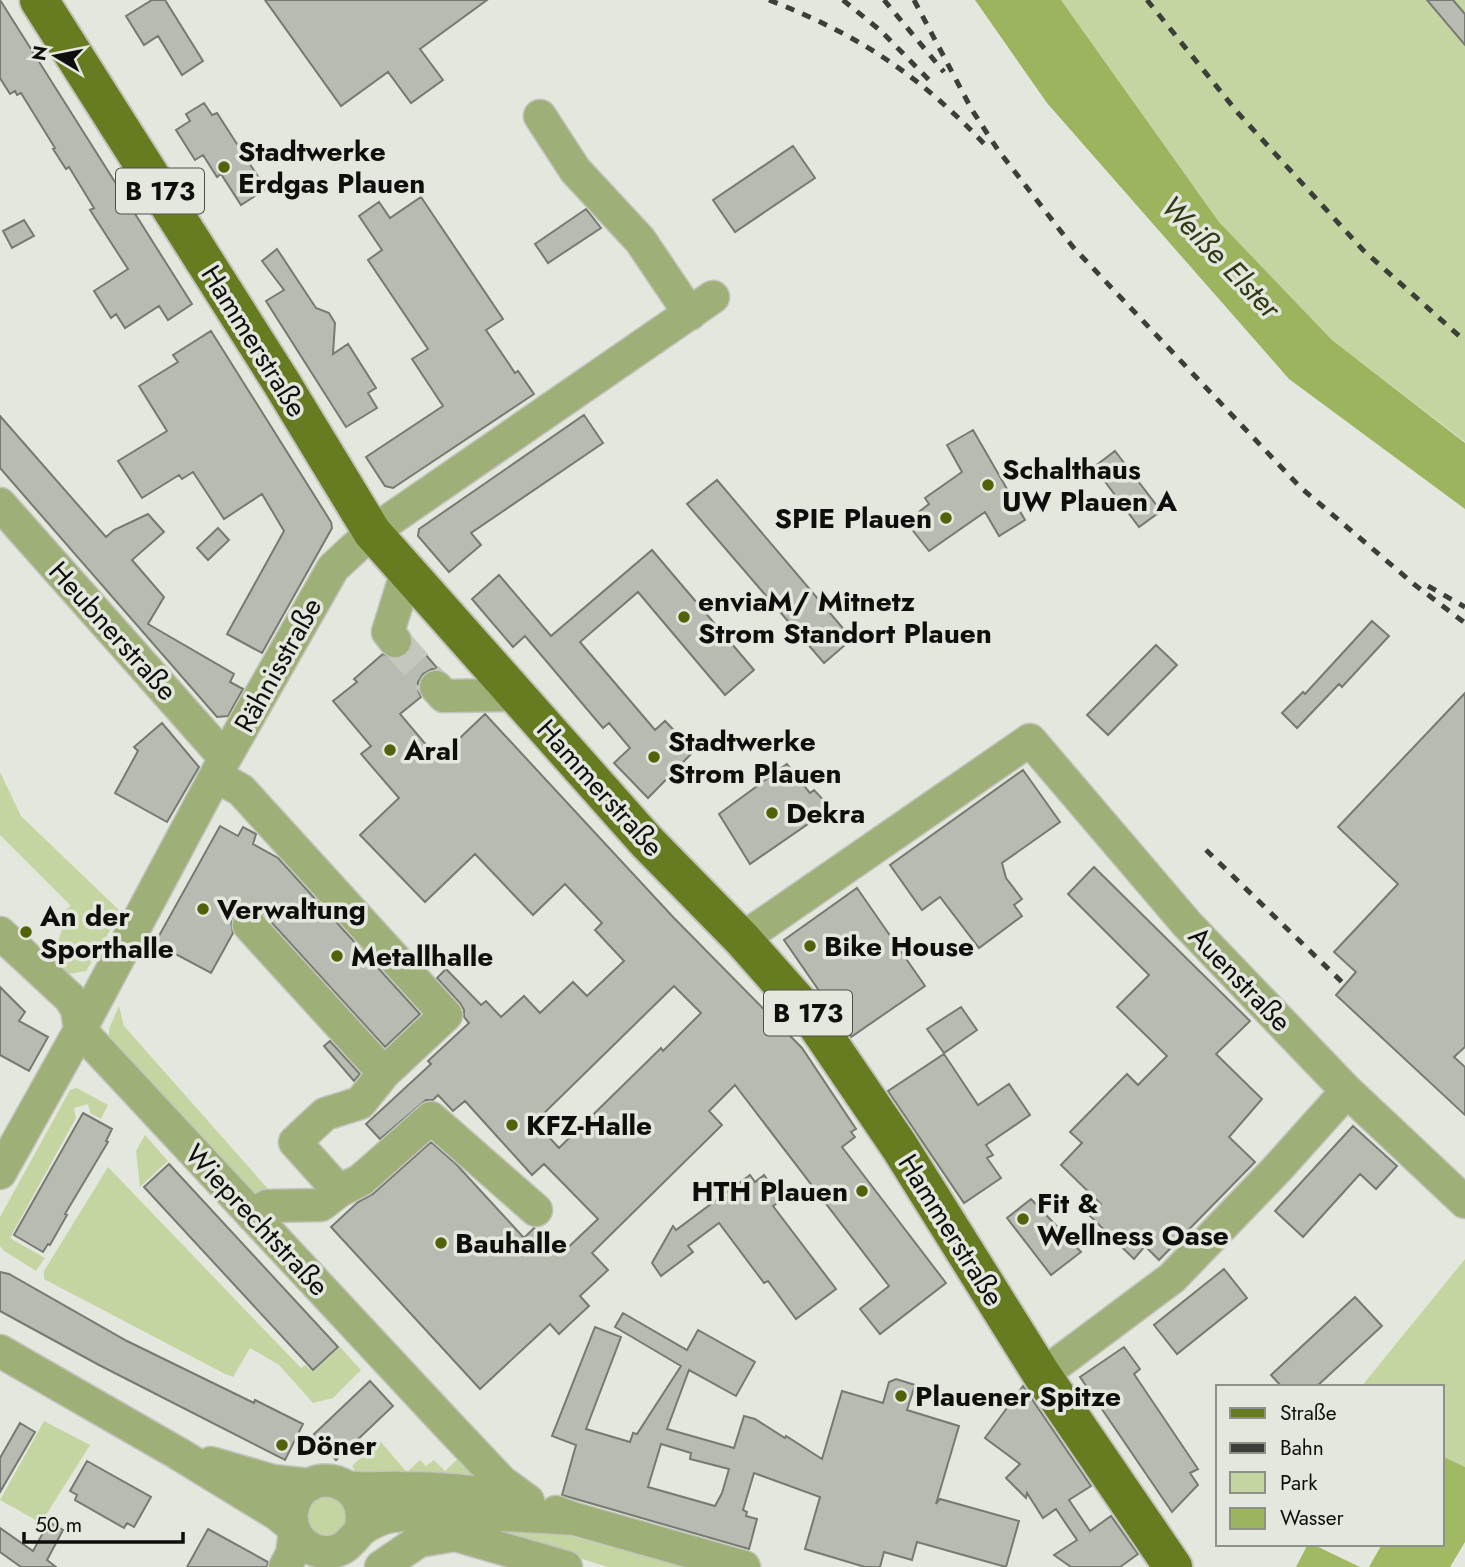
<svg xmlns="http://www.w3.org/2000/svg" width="1465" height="1567" font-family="Jost,sans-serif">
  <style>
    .green { fill: #c5d5a2 }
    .forest { fill: #a2b964 }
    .water { fill: #9db45f }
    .building { fill: #b8bbb2; stroke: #777a71; stroke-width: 2; fill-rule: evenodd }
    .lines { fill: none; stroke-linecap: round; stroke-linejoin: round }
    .minor-tunnel { stroke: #c4c7be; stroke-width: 32; stroke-dasharray: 32 16; stroke-linecap: butt }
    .minor-casing { stroke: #c2c4bc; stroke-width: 35 }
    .major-casing { stroke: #c2c4bc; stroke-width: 42 }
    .minor { stroke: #9eaf77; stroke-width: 32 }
    .major { stroke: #677c20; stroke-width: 38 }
    .rail { stroke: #3c3e39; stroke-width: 5; stroke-dasharray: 9 9; stroke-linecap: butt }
    .poi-dot { fill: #50630a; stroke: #e4e7de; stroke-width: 2.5 }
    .labels { text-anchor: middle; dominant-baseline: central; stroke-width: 7; stroke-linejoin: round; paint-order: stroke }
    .shield { fill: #e4e7de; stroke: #4e504b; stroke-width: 2 }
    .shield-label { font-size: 26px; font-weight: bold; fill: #0e0f0c }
    .poi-label { font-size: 28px; font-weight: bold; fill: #0e0f0c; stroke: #e4e7de; text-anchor: start }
    .street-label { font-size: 28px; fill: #0e0f0c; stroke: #e4e7de }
    .water-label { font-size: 30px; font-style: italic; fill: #303a15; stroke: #e4e7de }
  </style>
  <rect width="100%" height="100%" fill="#e4e7de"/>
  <!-- green -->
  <path class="green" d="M1061,0H1465V442L1332,340L1219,222Z
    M0,772L21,816L121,912L86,971L69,974C48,958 58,946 63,924L58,914L71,906L0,835Z
    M119,1006L124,1026L276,1198L254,1197L109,1043V1029Z
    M77,1088L108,1105L101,1119L90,1113L88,1104L74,1108L76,1118L10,1238L45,1258L36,1271L3,1250L0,1246V1217L70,1090Z
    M145,1135L168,1161L140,1187L136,1151Z
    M108,1167L301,1368L305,1365L313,1372L340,1347L361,1370L333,1398L313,1403L279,1365L250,1348L233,1377L225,1374L44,1279V1271Z
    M1465,1259V1467L1442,1456V1387H1361Z
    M44,1421L90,1445L41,1523L0,1500Z
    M377,1442H381L405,1470V1473H357L352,1466Z
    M464,1453L477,1471L474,1476L410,1474L409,1470L420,1460L426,1466L434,1460L445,1471Z
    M307 1517a20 20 0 1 1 40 0a20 20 0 1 1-40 0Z
    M452,1522L542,1528L683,1567H608L498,1533Z"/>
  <!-- forest -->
  <path class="forest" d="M1442,1456L1465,1467V1542L1450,1567H1369L1382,1544H1442Z
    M1308,1544H1312L1360,1567H1296Z"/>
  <!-- water -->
  <path class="water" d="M975,0H1061L1219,222L1332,340L1465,443V509L1289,379L1047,103Z"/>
  <!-- building -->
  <path class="building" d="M0,0L192,304L168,320L159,306L125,328L116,314L111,318L94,291L128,269L90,210L94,208L69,167L66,169L53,149L55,148L21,93L17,95L15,91L10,94L0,78Z
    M152,0H165L203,61L182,75L158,36L144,45L126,16Z
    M265,0H487L420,49L443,80L411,103L388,72L341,106Z
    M1427,0H1453L1465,14V45Z
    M204,103L212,115L217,113L266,189L241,205L221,174L217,177L203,155L195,160L176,130L190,121L186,114Z
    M793,146L815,178L735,232L713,200Z
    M421,197L503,319L486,330L515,373L518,371L534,394L393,488L385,486L366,457L443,406L412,359L428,349L368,260L382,250L359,216L379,202L390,218Z
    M586,209L601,228L548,263L535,244Z
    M24,220L34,236L12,248L3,231Z
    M277,249L316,308L329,313L335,323L333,354L348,344L376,388L368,393L377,408L346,427L266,301L284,290L262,261Z
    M211,331L331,522L332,528L262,653L227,634L284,531L262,494L224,519L193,472L182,479L179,475L142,498L118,461L167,431L139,386L178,362L173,355Z
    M584,415L603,443L471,533L481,545L449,572L418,536L419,529Z
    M0,416L106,537L114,530L148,514L164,532L132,560L164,597L148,624L234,674L230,682L243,689L228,716L217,717L0,468Z
    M973,430L1025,520L999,536L985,512L929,551L906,522L929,504L925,498L962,472L947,445Z
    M1115,451L1161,511L1139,527L1094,467Z
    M717,480L852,639L824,663L687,504Z
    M218,528L229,540L208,560L197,548Z
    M652,550L754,670L725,695L638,592L580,642L655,730L665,721L694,751L648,798L614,763L630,748L609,723L603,728L525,636L513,647L472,599L499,575L551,636Z
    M1372,621L1389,636L1342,687L1339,684L1297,728L1282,713L1303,692L1305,694Z
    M413,640L438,669H432L423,674L418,682V690L421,697L400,714L438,759L485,714L673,917L802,1048L856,1129L851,1132L855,1137L842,1147L946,1283L880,1334L860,1309L889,1286L735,1085L709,1111L722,1125L592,1253L608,1270L580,1296L589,1306L559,1334L550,1324L480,1389L331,1227L358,1202L373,1194L431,1142L456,1164L524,1238L534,1228L560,1255L598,1219L544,1164L532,1175L465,1101L453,1111L438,1095L433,1100H426L380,1139L366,1124L431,1064L428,1061L469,1023L464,1017V1010L460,1003L437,978L446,969L481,1005L486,1001L501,1017L524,996L540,1013L573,982L587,996L624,961L595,930L602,923L565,884L533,915L475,854L425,902L360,835L399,798L361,754L371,746L333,701L357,682L354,679L383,654L397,659L407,655L412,649ZM674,986L701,1013L663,1051L661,1048L559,1148L535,1122Z
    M1156,645L1177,665L1108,735L1087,715Z
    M1465,693V1047L1454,1057L1465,1067V1115L1336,995L1356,972L1334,952L1398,884L1338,827Z
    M162,723L199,767L167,822L115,793L138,751L134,747Z
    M787,764L810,793L814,790L831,808L750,864L719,814Z
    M1023,770L1060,822L1002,863L1006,878L1022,899L1014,905L1022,916L979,948L940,897L922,910L890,865Z
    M220,826L238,836L243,827L256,834L253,844L278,858L420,1014L385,1047L263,913L255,908L248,906L236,912L231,920L233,933L211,973L155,943Z
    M1094,867L1250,1021L1216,1054L1262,1099L1229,1137L1255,1162L1159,1260L1145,1246L1134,1259L1090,1216L1101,1204L1061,1165L1082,1143L1070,1132L1127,1074L1138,1085L1167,1056L1117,1007L1149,975L1068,894Z
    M857,888L925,986L851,1037L784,940Z
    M0,987L25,1012L19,1021L48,1037L29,1071L0,1055Z
    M961,1007L977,1030L944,1053L927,1029Z
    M330,1041L360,1074L354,1081L324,1046Z
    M944,1054L978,1105L1009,1084L1030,1115L986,1145L993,1155L987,1158L1001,1178L964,1203L888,1091Z
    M83,1113L112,1129L106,1141L108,1142L65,1214L67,1215L50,1245L48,1244L43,1252L14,1235Z
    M1353,1126L1397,1166L1376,1189L1360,1174L1303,1237L1275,1211Z
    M169,1164L338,1347L313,1370L144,1187Z
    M750,1175L755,1182L764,1175L782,1200L773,1206L836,1289L796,1319L768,1281L764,1283L719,1223L688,1246L693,1252L661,1276L652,1263L673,1226L676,1230Z
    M1031,1199L1081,1252L1051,1275L1007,1218Z
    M1224,1269L1247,1298L1177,1354L1154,1325Z
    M0,1272L9,1274L127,1341L254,1403L255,1400L303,1424L285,1460L99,1365L0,1311Z
    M1355,1297L1382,1326L1316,1387H1282L1271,1375Z
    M623,1313L687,1350L698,1330L755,1362L736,1396L689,1370L667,1429L734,1448L744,1416L755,1419L785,1438L786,1436L822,1459L842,1391L883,1403L889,1382L896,1379L915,1385L907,1410L959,1426L936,1504L940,1499L1019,1521L1006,1567L917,1542L912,1560L884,1552L880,1567H865L805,1549L820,1497L754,1473L743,1510L747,1512L746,1516L757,1519L749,1549L562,1495L576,1445L552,1436L595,1327L621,1337L586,1429L630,1442L633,1433L637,1434L681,1366L615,1327ZM661,1444L691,1453L690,1459L729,1469L722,1493L715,1506L648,1487Z
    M1124,1347L1140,1369L1134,1374L1198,1469L1190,1473L1198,1485L1172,1512L1080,1377Z
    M370,1381L393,1406L336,1460L313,1435Z
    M1023,1386L1091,1486L1069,1500L1090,1531L1111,1516L1138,1554L1120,1567H1071L1054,1555L1077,1540L1056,1509L1043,1518L1027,1493L1026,1498L1006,1478L1020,1464L985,1438Z
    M20,1423L35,1432L0,1492V1458Z
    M87,1461L151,1497L134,1527L127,1523L124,1528L75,1500L77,1495L70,1491Z
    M49,1522L63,1530L47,1560L56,1567H21L0,1552V1528L33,1551Z
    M208,1529L268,1562L267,1567H187Z"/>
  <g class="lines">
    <!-- minor-tunnel -->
    <path class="minor-tunnel" d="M395,641L436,687"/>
    <defs>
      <path id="minor" d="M540,116L575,170L640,240L690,314
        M0,504L225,758
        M395,641L388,632L407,571
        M436,687L444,696L517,695
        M216,776L241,790L446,1015L384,1073L249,925
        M0,933L70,998L77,1009L80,1030L449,1426L502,1482L528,1501
        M742,939L1030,740L1187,924L1347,1091L1465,1202
        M0,1173L80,1030L225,758L333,568L372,532L713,297
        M339,1191L361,1180L431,1118L536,1210
        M253,1216L267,1206L321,1205L339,1191L295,1142L325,1114L360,1103L384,1073
        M0,1351L179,1454L277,1514L293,1527
        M1042,1375L1172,1278L1277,1169L1347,1091
        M211,1463L273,1481L310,1485
        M348,1487C367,1490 384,1487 402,1488C438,1488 475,1491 510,1498
        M556,1512L575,1519L744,1567
        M360,1530C374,1479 305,1461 293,1507C287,1528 302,1551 325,1552C343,1553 349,1543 360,1531C366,1525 379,1519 388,1517C403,1514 420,1515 436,1514C482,1513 528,1516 575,1519
        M285,1567L292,1554L295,1532
        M381,1567L419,1541L455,1535L566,1567"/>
      <path id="major" d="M39,0L281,382L372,532L647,842L742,939L812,1018L899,1146L1042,1375L1173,1567"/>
    </defs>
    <!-- minor casing -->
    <use href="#minor" class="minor-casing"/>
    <!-- major casing -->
    <use href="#major" class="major-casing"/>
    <!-- minor -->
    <use href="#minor" class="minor"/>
    <!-- major -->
    <use href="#major" class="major"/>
    <!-- rail -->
    <path class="rail" d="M769,0C860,35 922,77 988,148
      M843,0L881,31L931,82
      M884,0L944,72
      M914,0L972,110L998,150L1073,247L1300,487L1415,585L1465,623
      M1147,0L1238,113L1363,250L1465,341
      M1428,586L1465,607
      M1206,850L1345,985"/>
  </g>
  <!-- markers -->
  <g class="poi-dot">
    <circle cx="224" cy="167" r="7"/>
    <circle cx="988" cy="485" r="7"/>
    <circle cx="946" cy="518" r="7"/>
    <circle cx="684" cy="617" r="7"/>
    <circle cx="390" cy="750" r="7"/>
    <circle cx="654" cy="757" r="7"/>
    <circle cx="772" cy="813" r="7"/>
    <circle cx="203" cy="909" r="7"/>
    <circle cx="26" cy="932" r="7"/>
    <circle cx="810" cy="946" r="7"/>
    <circle cx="337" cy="956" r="7"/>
    <circle cx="512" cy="1125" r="7"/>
    <circle cx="862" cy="1191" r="7"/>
    <circle cx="1023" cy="1219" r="7"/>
    <circle cx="441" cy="1243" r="7"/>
    <circle cx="901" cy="1396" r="7"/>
    <circle cx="282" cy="1445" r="7"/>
  </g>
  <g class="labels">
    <!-- shield labels -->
    <g class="shield">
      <rect x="116" y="168.5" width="88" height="45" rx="5"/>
      <rect x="764" y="990.5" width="88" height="45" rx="5"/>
    </g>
    <g class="shield-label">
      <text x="160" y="191">B 173</text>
      <text x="808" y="1013">B 173</text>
    </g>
    <!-- poi labels -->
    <g class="poi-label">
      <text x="238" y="151">Stadtwerke<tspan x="238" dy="32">Erdgas Plauen</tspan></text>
      <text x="1002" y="469">Schalthaus<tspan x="1002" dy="32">UW Plauen A</tspan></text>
      <text x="932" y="518" text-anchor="end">SPIE Plauen</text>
      <text x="698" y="601">enviaM/ Mitnetz<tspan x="698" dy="32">Strom Standort Plauen</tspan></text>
      <text x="668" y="741">Stadtwerke<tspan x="668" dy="32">Strom Plauen</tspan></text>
      <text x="404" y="750">Aral</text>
      <text x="786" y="813">Dekra</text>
      <text x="217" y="909">Verwaltung</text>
      <text x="40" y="916">An der<tspan x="40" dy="32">Sporthalle</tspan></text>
      <text x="824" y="946">Bike House</text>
      <text x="351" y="956">Metallhalle</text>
      <text x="526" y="1125">KFZ-Halle</text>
      <text x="848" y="1191" text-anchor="end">HTH Plauen</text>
      <text x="1037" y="1203">Fit &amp;<tspan x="1037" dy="32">Wellness Oase</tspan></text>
      <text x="455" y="1243">Bauhalle</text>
      <text x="915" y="1396">Plauener Spitze</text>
      <text x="296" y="1445">Döner</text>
    </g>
    <!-- street labels -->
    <g class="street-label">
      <text transform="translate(254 341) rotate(58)">Hammerstraße</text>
      <text transform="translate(113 631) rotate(48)">Heubnerstraße</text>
      <text transform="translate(278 665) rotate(-61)">Rähnisstraße</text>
      <text transform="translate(600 788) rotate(48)">Hammerstraße</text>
      <text transform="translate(1240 979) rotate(46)">Auenstraße</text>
      <text transform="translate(257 1220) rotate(47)">Wieprechtstraße</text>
      <text transform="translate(951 1230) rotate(58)">Hammerstraße</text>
    </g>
    <!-- water labels -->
    <g class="water-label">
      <text transform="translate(1221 257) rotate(46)">Weiße Elster</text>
    </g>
  </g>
  <!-- legend -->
  <rect x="1216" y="1385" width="228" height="161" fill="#e4e7de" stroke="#8e918a" stroke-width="2"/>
  <rect x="1230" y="1408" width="35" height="10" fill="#677c20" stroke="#8e918a" stroke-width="2"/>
  <text x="1280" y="1420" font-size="21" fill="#0e0f0c">Straße</text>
  <rect x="1230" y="1443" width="35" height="10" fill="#3c3e39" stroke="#8e918a" stroke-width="2"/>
  <text x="1280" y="1455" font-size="21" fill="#0e0f0c">Bahn</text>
  <rect x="1230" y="1472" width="35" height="21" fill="#c5d5a2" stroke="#8e918a" stroke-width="2"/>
  <text x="1280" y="1490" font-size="21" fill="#0e0f0c">Park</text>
  <rect x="1230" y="1508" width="35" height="21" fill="#9db45f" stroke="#8e918a" stroke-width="2"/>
  <text x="1280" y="1525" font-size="21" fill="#0e0f0c">Wasser</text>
  <!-- north arrow -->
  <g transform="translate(56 56) rotate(280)" stroke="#e4e7de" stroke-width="5" paint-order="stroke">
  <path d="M0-5L12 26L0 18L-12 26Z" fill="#0e0f0c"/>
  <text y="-10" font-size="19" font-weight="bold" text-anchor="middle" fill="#0e0f0c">N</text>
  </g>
  <!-- scale -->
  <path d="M24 1532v10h159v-10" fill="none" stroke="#0e0f0c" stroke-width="3.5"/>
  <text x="35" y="1532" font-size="21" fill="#0e0f0c" stroke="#e4e7de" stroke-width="5" paint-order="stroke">50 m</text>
</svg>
